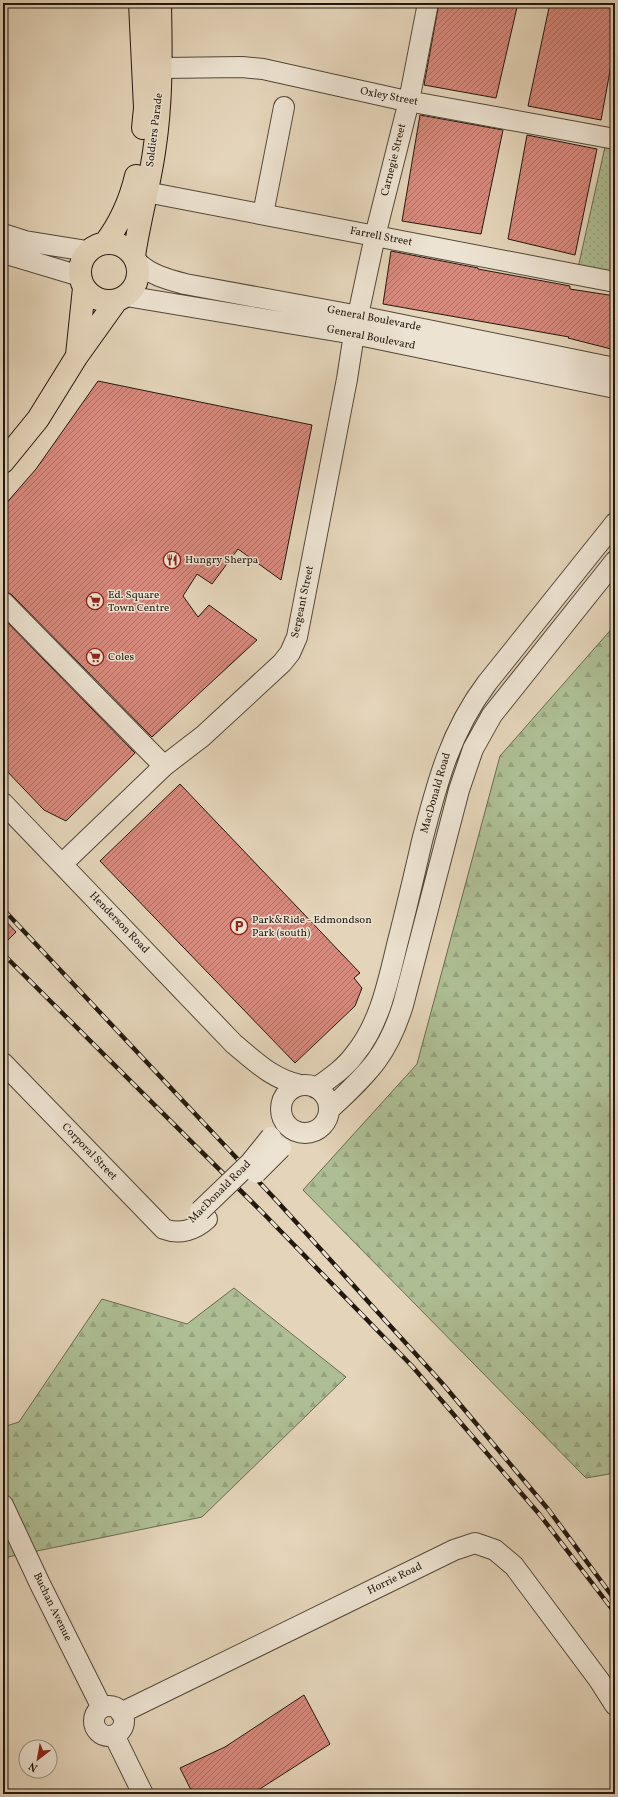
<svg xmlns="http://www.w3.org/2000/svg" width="618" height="1797" font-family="Vollkorn,serif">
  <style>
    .green { fill: url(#green-dots); stroke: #686b51 }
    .forest { fill: url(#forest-firs); stroke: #686b51 }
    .building { fill: url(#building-hatch); stroke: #23180e }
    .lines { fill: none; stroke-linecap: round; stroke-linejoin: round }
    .minor-casing { stroke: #534739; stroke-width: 22 }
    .major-casing { stroke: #23180e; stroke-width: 24 }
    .minor { stroke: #ede3d2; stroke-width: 20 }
    .major { stroke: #e4d4b9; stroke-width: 22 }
    .rail-casing { stroke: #23180e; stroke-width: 4.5 }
    .rail { stroke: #ede3d2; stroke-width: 3; stroke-dasharray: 9; stroke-linecap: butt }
    .minor-bridge-casing { stroke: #534739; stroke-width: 22; stroke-linecap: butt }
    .minor-bridge { stroke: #ede3d2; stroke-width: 20 }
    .labels { text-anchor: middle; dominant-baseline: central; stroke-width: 3; stroke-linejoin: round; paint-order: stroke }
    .street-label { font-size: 11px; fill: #23180e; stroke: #ede3d2 }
    .poi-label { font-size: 11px; fill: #23180e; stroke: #ede3d2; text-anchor: start }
  </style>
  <defs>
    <pattern id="green-dots" width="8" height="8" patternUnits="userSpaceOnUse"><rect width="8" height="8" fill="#aebe94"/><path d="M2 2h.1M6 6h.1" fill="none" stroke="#95a37e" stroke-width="1.8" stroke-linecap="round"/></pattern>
    <pattern id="forest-firs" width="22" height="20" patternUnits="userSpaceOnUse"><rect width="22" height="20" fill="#aebe94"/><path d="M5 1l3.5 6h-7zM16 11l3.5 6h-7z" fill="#95a37e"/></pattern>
    <pattern id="building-hatch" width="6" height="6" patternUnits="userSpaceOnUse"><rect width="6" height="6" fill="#d6897d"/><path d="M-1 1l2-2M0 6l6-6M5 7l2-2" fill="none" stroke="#ad6f65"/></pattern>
  </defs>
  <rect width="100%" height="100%" fill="#e4d4b9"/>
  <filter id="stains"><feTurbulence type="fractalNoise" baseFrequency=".005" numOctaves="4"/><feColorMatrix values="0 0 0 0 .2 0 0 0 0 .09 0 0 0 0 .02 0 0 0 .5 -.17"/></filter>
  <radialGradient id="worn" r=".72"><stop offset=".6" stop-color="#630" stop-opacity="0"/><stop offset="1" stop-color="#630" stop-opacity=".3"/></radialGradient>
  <!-- green -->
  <path class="green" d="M605,147L615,149V274L578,268Z"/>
  <!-- forest -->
  <path class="forest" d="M615,625V1473L586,1478L303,1190L417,1064L500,756Z
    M234,1288L346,1377L202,1517L3,1558V1427L19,1422L102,1299L187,1324Z"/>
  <!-- building -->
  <path class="building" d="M439,3H518L496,98L424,85Z
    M550,3H615V44L601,120L528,106Z
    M420,115L503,130L481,234L402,221Z
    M527,135L597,149L575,255L508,239Z
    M391,251L478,268V269L570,286V289L615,296V350L568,338L569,337L383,304Z
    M98,381L312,425L281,580L238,549L212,584L197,574L183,596L198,617L209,605L257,640L152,737L11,594L3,591V507L36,469Z
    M3,618L135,753L66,821L44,810L3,767Z
    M180,784L360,973L354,978L362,988L355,1006L295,1063L100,861Z
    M3,918L16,932L3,945Z
    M304,1695L330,1744L252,1794H193L180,1768L225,1747Z"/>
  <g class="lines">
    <defs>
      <path id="minor" d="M162,68L242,67L263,69L402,100L615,139
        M146,192L615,282
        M263,214L284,107
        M3,234L25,241L87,251
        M3,253L80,276
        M137,262C151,275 166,279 185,284L359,316L615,368
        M126,296L354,334L615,388
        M3,602L164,766
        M3,803L234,1044C256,1062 271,1078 300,1085
        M62,864L164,766L203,736L282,663L290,653L297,637L347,379L354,334L375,236L409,101L428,3
        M3,1063L164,1229C180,1235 195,1230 207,1219
        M281 1109a24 24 0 1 1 48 0a24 24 0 1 1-48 0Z
        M316,1088C330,1078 345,1068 355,1054C380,1023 388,982 397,945C406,910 414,876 422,841C437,783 450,732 487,683L615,523
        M329,1110C367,1074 387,1057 403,1005L459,790L473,749L492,715L615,561
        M3,1505L40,1584L102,1708
        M94 1721a15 15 0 1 1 30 0a15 15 0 1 1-30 0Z
        M121,1713L454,1550L475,1543L495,1550L514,1566L599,1680L615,1705
        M114,1735L143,1794"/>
      <path id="major" d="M140,3L145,108L143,128
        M80 272a29 29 0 1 1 58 0a29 29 0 1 1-58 0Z
        M105,243C121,222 130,201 136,176
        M134,256C139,221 149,187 154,152C162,101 161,54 160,3
        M77,355L84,288
        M3,462L38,419L77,356L117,300"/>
    </defs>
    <!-- minor casing -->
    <use href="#minor" class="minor-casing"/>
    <!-- major casing -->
    <use href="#major" class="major-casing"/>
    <!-- minor -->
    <use href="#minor" class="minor"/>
    <!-- major -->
    <use href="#major" class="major"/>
    <defs>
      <path id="rail" d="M3,909L276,1200L442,1383L548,1509L615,1600
        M3,954L263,1213L412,1366L540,1515L615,1613"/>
    </defs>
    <!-- rail casing -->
    <use href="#rail" class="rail-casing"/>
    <!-- rail -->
    <use href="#rail" class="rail"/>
    <defs>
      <path id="minor-bridge" d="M256,1173L281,1148
        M200,1211L250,1163L271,1137"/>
    </defs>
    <!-- minor-bridge casing -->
    <use href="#minor-bridge" class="minor-bridge-casing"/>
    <!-- minor-bridge -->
    <use href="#minor-bridge" class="minor-bridge"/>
  </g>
  <!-- icons -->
  <defs>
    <symbol id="restaurant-ring" viewBox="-11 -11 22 22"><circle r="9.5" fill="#ede3d2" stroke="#8f2418" stroke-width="1.5"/><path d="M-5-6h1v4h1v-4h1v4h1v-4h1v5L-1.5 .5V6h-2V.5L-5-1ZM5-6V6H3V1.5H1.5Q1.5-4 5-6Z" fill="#8f2418"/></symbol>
    <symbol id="supermarket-ring" viewBox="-11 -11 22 22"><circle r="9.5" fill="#ede3d2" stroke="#8f2418" stroke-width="1.5"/><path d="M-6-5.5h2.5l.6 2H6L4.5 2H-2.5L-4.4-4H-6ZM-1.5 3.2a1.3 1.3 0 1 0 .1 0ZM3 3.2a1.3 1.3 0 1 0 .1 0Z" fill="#8f2418"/></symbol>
    <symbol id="parking-ring" viewBox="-11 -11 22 22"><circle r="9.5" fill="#ede3d2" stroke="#8f2418" stroke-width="1.5"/><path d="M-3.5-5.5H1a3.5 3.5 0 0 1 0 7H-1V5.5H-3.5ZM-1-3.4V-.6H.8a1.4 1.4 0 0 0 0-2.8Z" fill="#8f2418"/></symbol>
  </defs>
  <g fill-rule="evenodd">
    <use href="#restaurant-ring" x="162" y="550" width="20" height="20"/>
    <use href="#supermarket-ring" x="85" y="591" width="20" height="20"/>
    <use href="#supermarket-ring" x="85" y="647" width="20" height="20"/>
    <use href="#parking-ring" x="229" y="916" width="20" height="20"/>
  </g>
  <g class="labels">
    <!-- street labels -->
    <g class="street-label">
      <text transform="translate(389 97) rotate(11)">Oxley Street</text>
      <text transform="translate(155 130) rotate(-83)">Soldiers Parade</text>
      <text transform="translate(394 160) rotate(-76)">Carnegie Street</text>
      <text transform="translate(381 237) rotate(11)">Farrell Street</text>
      <text transform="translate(374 319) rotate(11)">General Boulevarde</text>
      <text transform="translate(371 338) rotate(11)">General Boulevard</text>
      <text transform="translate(303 602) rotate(-78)">Sergeant Street</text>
      <text transform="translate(436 793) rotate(-74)">MacDonald Road</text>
      <text transform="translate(119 923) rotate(46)">Henderson Road</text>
      <text transform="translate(89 1152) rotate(46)">Corporal Street</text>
      <text transform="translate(220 1192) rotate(-45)">MacDonald Road</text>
      <text transform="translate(395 1579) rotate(-26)">Horrie Road</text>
      <text transform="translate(52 1607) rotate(64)">Buchan Avenue</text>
    </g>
    <!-- poi labels -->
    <g class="poi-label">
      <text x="185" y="560">Hungry Sherpa</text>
      <text x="108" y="595">Ed. Square<tspan x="108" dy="13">Town Centre</tspan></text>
      <text x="108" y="657">Coles</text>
      <text x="252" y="920">Park&amp;Ride - Edmondson<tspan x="252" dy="13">Park (south)</tspan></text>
    </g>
  </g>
  <!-- margin -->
  <rect width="618" height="1797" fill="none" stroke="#e4d4b9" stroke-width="16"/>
  <rect x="4" y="4" width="610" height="1789" fill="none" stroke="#23180e" stroke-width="2"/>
  <rect x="8" y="8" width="602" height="1781" fill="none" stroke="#23180e"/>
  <!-- north arrow -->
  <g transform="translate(38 1759) rotate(211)"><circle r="19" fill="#ede3d2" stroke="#9c9284"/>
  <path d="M0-3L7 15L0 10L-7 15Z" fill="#8f2418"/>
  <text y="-6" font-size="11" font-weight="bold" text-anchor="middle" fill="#23180e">N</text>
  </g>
  <rect width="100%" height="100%" filter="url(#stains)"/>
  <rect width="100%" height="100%" fill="url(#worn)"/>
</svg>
